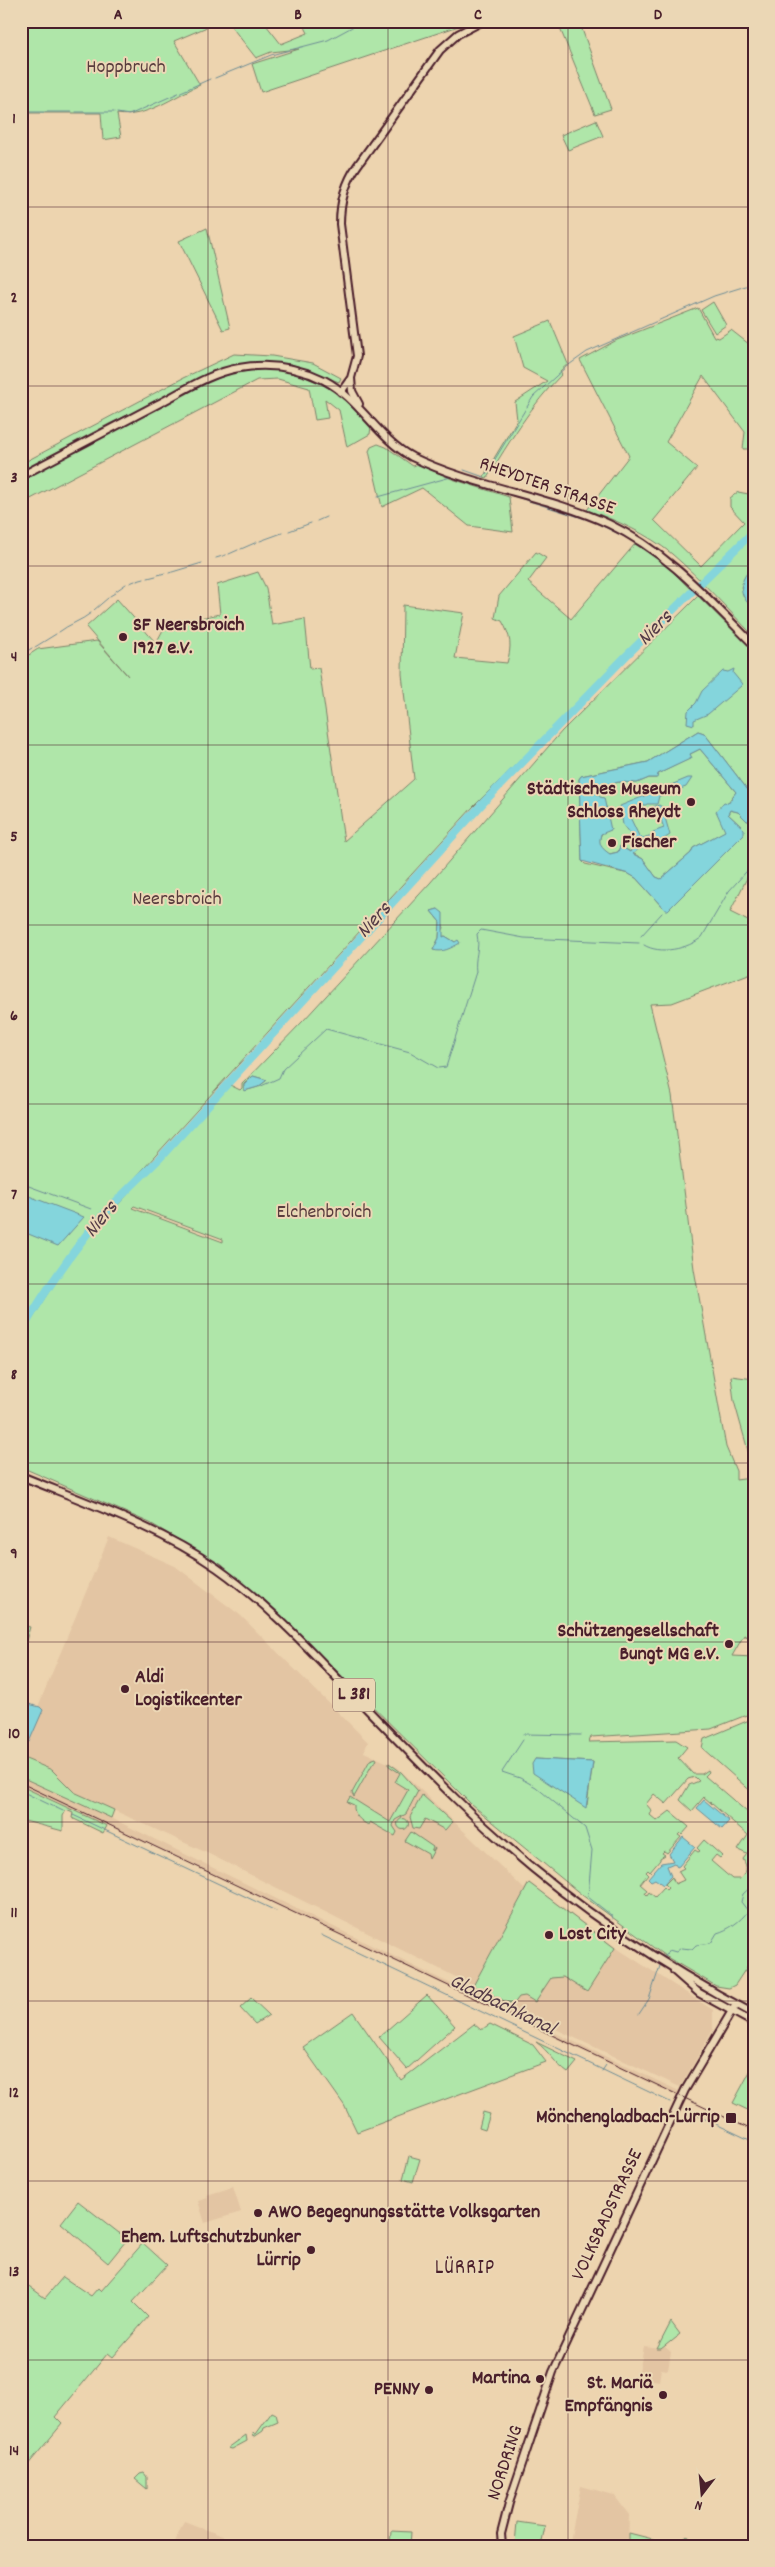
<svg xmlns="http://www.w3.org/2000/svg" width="775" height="2567" font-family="Dekko,sans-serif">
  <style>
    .built { fill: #e3c5a3 }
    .green { fill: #afe6a9; stroke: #7c826a; fill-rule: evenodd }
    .water { fill: #84d5dc; stroke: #6d8c95; fill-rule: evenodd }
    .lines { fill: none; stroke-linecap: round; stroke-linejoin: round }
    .stream { stroke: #6d8c95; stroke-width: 1 }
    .river { stroke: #84d5dc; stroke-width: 8 }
    .major-casing { stroke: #4a1f2b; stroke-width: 10 }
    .major { stroke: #ebd7b5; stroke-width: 6 }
    .rail { stroke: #4a1f2b; stroke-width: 1 }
    .grid { fill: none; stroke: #4a1f2b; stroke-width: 1; stroke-opacity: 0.55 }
    .poi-dot { fill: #4a1f2b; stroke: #ebd7b5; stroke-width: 2 }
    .labels { text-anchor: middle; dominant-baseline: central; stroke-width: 4; stroke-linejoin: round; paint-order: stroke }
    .shield { fill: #ebd7b5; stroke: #7a5654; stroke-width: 1 }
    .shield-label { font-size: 19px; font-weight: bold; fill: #4a1f2b }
    .park-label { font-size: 20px; fill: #593d3e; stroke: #ebd7b5 }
    .street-label { font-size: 20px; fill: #4a1f2b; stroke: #ebd7b5 }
    .poi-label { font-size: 20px; font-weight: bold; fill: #4a1f2b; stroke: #ebd7b5; text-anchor: end }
    .water-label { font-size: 21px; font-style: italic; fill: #533a46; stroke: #ebd7b5 }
    .neighbourhood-label { font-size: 21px; letter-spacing: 1px; fill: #4a1f2b; stroke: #ebd7b5 }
    .neatline { fill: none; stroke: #4a1f2b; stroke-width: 2 }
    .grid-label { font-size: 16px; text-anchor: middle; font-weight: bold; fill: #4a1f2b }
  </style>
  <rect width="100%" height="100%" fill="#edd4af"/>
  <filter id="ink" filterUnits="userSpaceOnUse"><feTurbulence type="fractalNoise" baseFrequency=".02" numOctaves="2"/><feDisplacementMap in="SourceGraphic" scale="10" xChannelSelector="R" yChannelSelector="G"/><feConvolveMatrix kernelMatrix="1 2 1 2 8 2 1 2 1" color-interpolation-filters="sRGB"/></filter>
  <g filter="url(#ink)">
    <!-- built -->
    <path class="built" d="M109,1537L175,1566L240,1615L368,1742L364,1752L397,1767L524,1889L529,1882L618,1949L713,2010V2030L680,2087L470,1989L472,1985L205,1852L74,1792L52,1770L21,1757V1747Z
      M21,1777L111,1818L428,1973L679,2091L677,2096L164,1851L21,1786Z
      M233,2187L241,2212L205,2223L198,2201L208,2198L207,2195Z
      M644,2347L661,2349L665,2347L671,2352L668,2370L661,2369L659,2381L638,2377Z
      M581,2486L614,2495L629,2515L628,2546H569Z
      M184,2521L248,2546H172Z"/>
    <!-- green -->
    <path class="green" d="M21,21H221L174,41L200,85C174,96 146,119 117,114L121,137L103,140L101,113H21Z
      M227,21H263L281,44L308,33L302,21L318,23L321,21H467L468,23L261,92L252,64L299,49L271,52L256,58Z
      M557,21H579L611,109L595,114Z
      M596,120L603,136L568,150L561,135Z
      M207,228L230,328L223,330L179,241Z
      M713,302L726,325L715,333L701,310Z
      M698,308L714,337L719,338L731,330L754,348V449H743L745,432L703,376L666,442L697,468L654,520L701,566L744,522L730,507V498L738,492L754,495V565L741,587L754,609V636C727,609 701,579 672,554C648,534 616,520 587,510L629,456L580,360L617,340Z
      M550,321L568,364L560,371L562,374C531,405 510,441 487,478L484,477L487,470L517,420L515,402L547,381L523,368L514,336Z
      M234,354L272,356L313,363L341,378L339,382L291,364L264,362L229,367L109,424L21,471V464L183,378Z
      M272,368C321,378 338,391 371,427L370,434L347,447L339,410L325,399L328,418L315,420L309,388L278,379L257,380L21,504V479L204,383L234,373Z
      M378,444L386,447L413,466L418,464L452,479L509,497L513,532L469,526L422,488L382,507L369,451L371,447Z
      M635,544L664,563L691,590L473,807L115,1200L70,1253L21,1327V660L38,649L97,641L128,676L86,627L117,599L156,643L163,630L180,622L220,614L217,585L258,572L266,588L272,625L305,619L310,669L319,668L344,841L414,779L402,674L403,605L464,613L455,658L507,663C512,645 511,637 502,621L495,618L499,596L536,552L546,558L528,582L571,619Z
      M698,596L754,651V798L704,733L698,731L648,762L581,776L579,779L582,861L585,864L629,874L636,878L664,909L744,829L728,814L730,810L738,812L747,821L754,820V856L749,863L753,866L730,912L754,924V972L672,1003L650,1004L672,1095L694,1269L726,1447L736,1471V1480L751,1478L754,1475V1641L744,1635L732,1656L754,1657V1712L711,1729L591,1737L589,1742L676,1740L687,1747L678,1758L693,1774H702L708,1770L709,1772L705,1776L754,1818V1956L735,1985L729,1988L716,1986L665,1956L582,1895L471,1804L322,1656L222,1565L150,1523L21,1467V1337L61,1274L89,1236L221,1094L230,1085L240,1090L242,1088V1084L303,1021L430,883L562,731ZM438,909L444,928L442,931L443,937L445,936L455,942L433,950L439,938L440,922L431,911ZM253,1076L267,1080L258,1087L244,1091V1084ZM134,1206L223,1239V1242L132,1208ZM535,1759L593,1762L587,1805ZM695,1777L699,1781L689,1785L680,1800L692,1811L704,1797L748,1835L738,1850L747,1854L743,1859C748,1868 747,1872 740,1879H732L711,1861L716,1855L720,1858L722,1856L704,1840L697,1848L700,1851L698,1852L695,1850L682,1866L684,1868L678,1871L684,1880L675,1884L672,1877L665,1884L668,1887L666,1889L664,1887L655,1897L649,1892L647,1895L645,1893L647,1890L640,1884L648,1874L646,1872L648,1870L650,1872L660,1860V1858L665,1855L662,1853L664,1851L667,1853L681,1837L678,1835L680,1833L682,1835L689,1827L670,1811L657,1821L650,1815L652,1811L646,1804L654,1794L666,1804L688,1779Z
      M700,749L736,792L729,801L726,831L693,848L691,853L661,879L656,877L643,859L620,846L618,852L609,854L601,848L599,842C606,813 618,819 594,790L597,787L601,788L605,785L619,782L637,783L649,778H656L658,774L691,758L690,754Z
      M731,1376L754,1379V1472L734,1401Z
      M21,1625L30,1627L21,1658Z
      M754,1718V1794L702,1748L704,1739Z
      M21,1757L52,1770L74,1792L114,1810L111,1818L21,1777Z
      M376,1758L377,1760L373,1763L354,1797L352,1793L370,1760Z
      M389,1763L401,1772L418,1791L406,1814L395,1820L393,1826L397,1832L395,1836L370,1822L368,1825C361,1821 353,1815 354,1805L347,1802L350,1797L390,1822L408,1790L395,1782L400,1773L389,1766Z
      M21,1786L107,1826L103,1833L72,1818L73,1813L66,1810L63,1816V1831L21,1820Z
      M422,1795L452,1822L445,1830L425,1819L419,1829L413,1828L410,1817Z
      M397.5 1824a5.5 5.5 0 1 1 11 0a5.5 5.5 0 1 1-11 0Z
      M411,1832L433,1847L431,1851L435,1848L429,1859L428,1854L405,1841Z
      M529,1883L615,1948L587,1992L563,1977L551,1978L535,2002L525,1996L519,1997L513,2005L473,1986Z
      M427,1995L455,2026L407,2069L379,2037Z
      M251,1998L269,2015L255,2024L240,2008Z
      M353,2012L401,2080L474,2024L481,2030L490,2024L533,2045L546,2062L357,2132L344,2105L303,2047Z
      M536,2042L577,2062L568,2073C555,2064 549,2051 536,2042Z
      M754,2064V2113L733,2103Z
      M483,2112L490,2114L485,2130L479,2128Z
      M409,2156L420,2159L413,2182L403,2179Z
      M78,2201L119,2233L130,2236L108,2263L61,2223Z
      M143,2243L167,2265L133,2302L148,2317L113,2357L108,2353L55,2417L62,2424L21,2473L22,2281L45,2298L63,2277L91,2296L98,2288L101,2291Z
      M671,2322L680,2334L661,2349H657Z
      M272,2412L276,2414L278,2422L264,2428L263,2431L254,2437L253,2433L256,2434Z
      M246,2435L247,2441L232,2449L228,2448Z
      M144,2473L147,2477V2489L135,2479L140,2474Z
      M517,2522L545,2526L541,2546L515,2544Z
      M391,2531L411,2532L410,2546H390Z
      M629,2533L676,2545L687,2535L696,2546H629Z"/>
    <!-- water -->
    <path class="water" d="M754,565V609C737,595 738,580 754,565Z
      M734,669L733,673L742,684L741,686L708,714L694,720V725L687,723L688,711L696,703L702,691L723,671L728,672Z
      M698,731L704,733L754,798V820L747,821L738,812L730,810L728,814L744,829V834L668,910H665L636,878L629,874L582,861L579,779L581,776L648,762ZM700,749L736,792L728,803L724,802L716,811L725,831L693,848L691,853L661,879L656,877L643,859L633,854L641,847H651L670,835L662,807L659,805L653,807L657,820H661L664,828L653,832L652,835L643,838L639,836L629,815L647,804H657L659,796L686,787L692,778H688L620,806L623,825L636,842L630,852L620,846L618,852L610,854C601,848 598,844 601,834L611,830L604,798L600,797L594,790L597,787L601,788L605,785L619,782L637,783L649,778H657L658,774L692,758L690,754Z
      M438,909L443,913V937L445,936L455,942L458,940L460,943C451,948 443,953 433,950L439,938L440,922L431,911Z
      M253,1076L267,1080L258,1087L244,1091V1085Z
      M21,1193L84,1217L58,1246L21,1231Z
      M21,1702L40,1707L43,1710L29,1742L21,1744Z
      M535,1759L593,1762L586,1808L533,1773L532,1764Z
      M704,1800L729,1821L722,1829L697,1808Z
      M683,1837L695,1847L679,1866L677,1867L674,1863L667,1866L671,1876L663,1885L655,1879L651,1881L648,1878L661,1863L673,1861L669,1854Z"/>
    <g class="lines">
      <!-- stream -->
      <path class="stream" d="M215,78L271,55L328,40L354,26V21
        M21,112H72
        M76,112H114
        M117,113L129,115L210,79
        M527,407L533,397L566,367L587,352L714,296L749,285L753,281
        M464,470L484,477
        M486,474L525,410
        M488,488L592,521L629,539
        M378,497L451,477
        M317,521L326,517
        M289,531L311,523
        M260,541L282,533
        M241,549L257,542
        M229,554L238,550
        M216,558L226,555
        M667,565L682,579
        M169,573L202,563
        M158,575L165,573
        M148,578L156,576
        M137,581L144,579
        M130,583L135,581
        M116,591L126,584
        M110,596L115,593
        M94,610L108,598
        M59,632C69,624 81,621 91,613
        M35,647L56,634
        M21,655L32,648
        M641,936L662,913
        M644,945C660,955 688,949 702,937L729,891L754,863
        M259,1087L279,1078L283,1069L326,1029L410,1052L438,1068L446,1067L476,972C474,957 480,950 477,934L481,930L524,938L639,943
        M223,1089H225
        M21,1180L26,1185L91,1209
        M100,1217L101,1218
        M523,1734L581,1735
        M523,1740L502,1772L520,1778L536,1787L585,1828L592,1850L588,1897L611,1915L612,1919
        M21,1791L63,1811
        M73,1815L276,1911
        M321,1935L670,2102
        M663,1960L669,1950L676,1952L681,1948L692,1949L696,1945L711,1943L717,1933C728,1930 741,1921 748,1911L741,1902L743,1894L754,1884
        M639,2014L649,1999L661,1963
        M602,2071L606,2065
        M684,2109L754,2142"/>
      <!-- river -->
      <path class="river" d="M21,1332C41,1298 63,1265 87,1234C108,1207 135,1183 159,1159L483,803L626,656L754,531"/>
      <defs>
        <path id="major" d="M351,378L352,391L359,404
          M341,392L351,378L357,356L340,224C340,203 345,183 357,166L440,50L458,34L483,21
          M21,476C66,452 111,429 156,405C182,392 209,373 239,368C268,363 297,367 324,380C360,399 377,438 412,457C474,487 546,495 609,524C668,552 709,600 754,645
          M21,1476C87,1503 158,1527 217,1568C261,1599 299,1638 336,1677C376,1718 415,1759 456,1799C544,1886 644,1956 754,2014
          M674,1971L699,1993L754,2023
          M502,2546L501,2534L509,2503L553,2372L685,2090L736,2004"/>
      </defs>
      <!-- major casing -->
      <use href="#major" class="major-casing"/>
      <!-- major -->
      <use href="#major" class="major"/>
      <!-- rail -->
      <path class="rail" d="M21,1783L754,2131"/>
    </g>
  </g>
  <!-- grid -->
  <path class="grid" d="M208,21V2546M388,21V2546M568,21V2546M21,207H754M21,386H754M21,566H754M21,745H754M21,925H754M21,1104H754M21,1284H754M21,1463H754M21,1642H754M21,1822H754M21,2001H754M21,2181H754M21,2360H754"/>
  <!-- markers -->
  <g class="poi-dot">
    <circle cx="123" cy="637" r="5"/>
    <circle cx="691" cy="802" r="5"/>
    <circle cx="612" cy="843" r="5"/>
    <circle cx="729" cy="1644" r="5"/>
    <circle cx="125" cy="1689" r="5"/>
    <circle cx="549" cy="1935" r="5"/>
    <rect x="725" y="2112" width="12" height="12" rx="2.5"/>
    <circle cx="258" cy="2213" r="5"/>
    <circle cx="311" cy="2250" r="5"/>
    <circle cx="540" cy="2379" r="5"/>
    <circle cx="429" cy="2390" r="5"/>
    <circle cx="663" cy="2395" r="5"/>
  </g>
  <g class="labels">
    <!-- shield labels -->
    <rect class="shield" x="333" y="1678.5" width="42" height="33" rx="4"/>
    <g class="shield-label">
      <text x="354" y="1695">L 381</text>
    </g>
    <!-- park labels -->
    <g class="park-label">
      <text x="126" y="68">Hoppbruch</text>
      <text x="177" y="900">Neersbroich</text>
      <text x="324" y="1213">Elchenbroich</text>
    </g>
    <!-- street labels -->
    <g class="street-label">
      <text transform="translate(547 487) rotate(19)">RHEYDTER STRASSE</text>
      <text transform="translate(608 2215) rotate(-65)">VOLKSBADSTRASSE</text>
      <text transform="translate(506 2463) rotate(-72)">NORDRING</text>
    </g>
    <!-- poi labels -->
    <g class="poi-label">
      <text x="133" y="626" text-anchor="start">SF Neersbroich<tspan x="133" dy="23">1927 e.V.</tspan></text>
      <text x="681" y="790">Städtisches Museum<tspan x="681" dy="23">Schloss Rheydt</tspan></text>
      <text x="622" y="843" text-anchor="start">Fischer</text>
      <text x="719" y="1632">Schützengesellschaft<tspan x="719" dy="23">Bungt MG e.V.</tspan></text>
      <text x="135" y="1678" text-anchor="start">Aldi<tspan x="135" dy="23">Logistikcenter</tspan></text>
      <text x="559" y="1935" text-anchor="start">Lost City</text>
      <text x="720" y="2118">Mönchengladbach-Lürrip</text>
      <text x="268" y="2213" text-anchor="start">AWO Begegnungsstätte Volksgarten</text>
      <text x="301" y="2238">Ehem. Luftschutzbunker<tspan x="301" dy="23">Lürrip</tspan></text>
      <text x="530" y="2379">Martina</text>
      <text x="653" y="2384">St. Mariä<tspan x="653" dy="23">Empfängnis</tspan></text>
      <text x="419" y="2390">PENNY</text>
    </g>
    <!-- water labels -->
    <g class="water-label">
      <text transform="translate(656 629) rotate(-45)">Niers</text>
      <text transform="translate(375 921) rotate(-47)">Niers</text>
      <text transform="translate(102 1220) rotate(-50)">Niers</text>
      <text transform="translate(502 2006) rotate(26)">Gladbachkanal</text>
    </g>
    <!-- neighbourhood labels -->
    <g class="neighbourhood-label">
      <text x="465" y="2269">LÜRRIP</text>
    </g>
  </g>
  <!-- margin -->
  <rect width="775" height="2567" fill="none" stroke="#ebd7b5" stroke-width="55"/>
  <!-- north arrow -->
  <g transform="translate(702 2494) rotate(196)" stroke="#ebd7b5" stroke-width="4" paint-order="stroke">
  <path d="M0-4L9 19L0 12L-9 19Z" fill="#4a1f2b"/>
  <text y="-8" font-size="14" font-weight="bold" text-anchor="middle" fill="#4a1f2b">N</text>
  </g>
  <rect x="28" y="28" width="720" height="2512" class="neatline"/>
  <g class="grid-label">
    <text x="118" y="19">A</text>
    <text x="298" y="19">B</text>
    <text x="478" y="19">C</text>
    <text x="658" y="19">D</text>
    <text x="14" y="123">1</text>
    <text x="14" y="302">2</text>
    <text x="14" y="482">3</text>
    <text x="14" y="661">4</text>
    <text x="14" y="841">5</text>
    <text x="14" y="1020">6</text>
    <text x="14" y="1199">7</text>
    <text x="14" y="1379">8</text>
    <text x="14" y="1558">9</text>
    <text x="14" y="1738">10</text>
    <text x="14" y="1917">11</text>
    <text x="14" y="2097">12</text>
    <text x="14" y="2276">13</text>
    <text x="14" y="2455">14</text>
  </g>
</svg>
